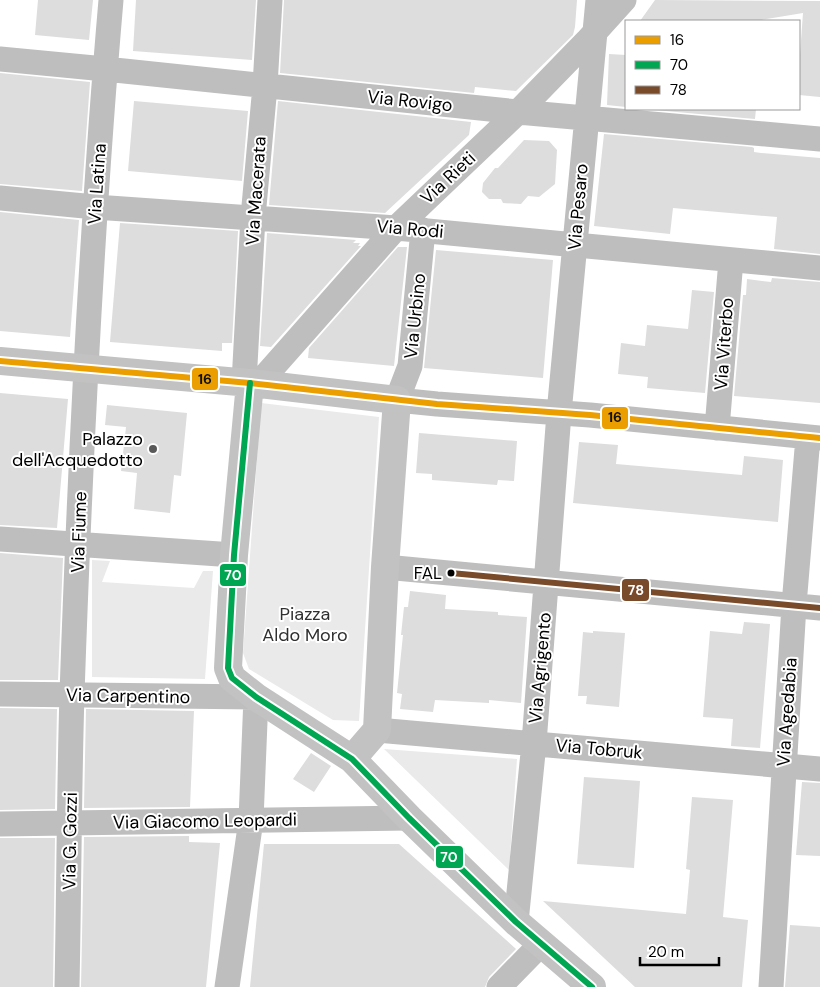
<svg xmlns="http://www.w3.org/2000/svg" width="820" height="987" font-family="'DM Sans',sans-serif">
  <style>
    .green { fill: #eaeaea }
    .building { fill: #ddd }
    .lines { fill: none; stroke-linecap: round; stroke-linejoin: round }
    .street { stroke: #bebebe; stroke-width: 25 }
    .secondary { stroke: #c2c2c2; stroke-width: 28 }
    .bus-1-casing { stroke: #fff; stroke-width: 10 }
    .bus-2-casing { stroke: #fff; stroke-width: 10 }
    .bus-3-casing { stroke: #fff; stroke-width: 10 }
    .bus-1 { stroke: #eb9e00; stroke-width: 6 }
    .bus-2 { stroke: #00a651; stroke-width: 6 }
    .bus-3 { stroke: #7a4b2a; stroke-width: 6 }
    .poi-dot { fill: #595959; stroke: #fff; stroke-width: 2 }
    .bus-dot { fill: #000; stroke: #fff; stroke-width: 2 }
    .labels { text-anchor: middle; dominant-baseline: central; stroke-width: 4; stroke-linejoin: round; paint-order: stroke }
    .bus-label { font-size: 17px; fill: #000; stroke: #fff; text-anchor: end }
    .street-label { font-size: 18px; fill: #000; stroke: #fff }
    .poi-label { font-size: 18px; fill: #000; stroke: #fff; text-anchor: end }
    .park-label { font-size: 18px; fill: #303030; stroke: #fff }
    .line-badge { stroke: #fff; stroke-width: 2 }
    .badge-label { font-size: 14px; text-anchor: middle; font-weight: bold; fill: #fff }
    .pale-badge-label { font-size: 14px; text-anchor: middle; font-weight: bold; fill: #111 }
  </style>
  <rect width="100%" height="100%" fill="#fff"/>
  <!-- green -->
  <path class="green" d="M261,403L379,417L359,721L333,720L249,669L243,653Z
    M92,560L110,561L102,582L194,588L203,571H213L205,679L92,677Z
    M384,749L517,759L509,870Z"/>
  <!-- building -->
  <path class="building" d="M38,0H93L89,40L35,35Z
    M136,0H256L252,60L133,51Z
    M284,0H577L575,27L573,35L516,91L475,87L474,93L280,73Z
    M655,0L820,1V97L799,95V68L803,13L755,21H640Z
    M609,54L626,55V107L607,105Z
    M0,73L90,82L82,191L0,184Z
    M134,101L248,111L242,181L128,171Z
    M278,101L471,122L469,135L385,213L269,205Z
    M643,109H756L755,119Z
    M604,134L752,147L754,148V152L761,153L820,158V254L774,249L777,217L673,208L670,234L594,226Z
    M524,140L549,141L557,150L555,184L539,197L528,196L521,204L503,203L501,199H489L482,192L483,183L495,168H498Z
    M0,212L79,220L70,337L0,331Z
    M120,223L238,231L232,343H222V351L110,342Z
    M267,233L356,240L353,243H360L358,246H361L271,347L260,346Z
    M398,247H407L394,366L308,358L309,348Z
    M436,250L553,260L543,378L424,368Z
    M772,278L820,282V403L734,396L743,295H746L747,279L771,282Z
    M692,290L714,292L705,393L647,388L648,377L618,374L621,343L645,346L647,325L688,329Z
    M0,393L68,399L57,528L0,525Z
    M107,405L187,413L181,476L174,475L170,513L134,509L137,473L121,471L126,427L105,425Z
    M419,433L517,441L514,481L498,480L497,485L432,480V474L416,473Z
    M579,442L618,445L616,464L742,475L744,456L783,460L778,522L573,503Z
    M0,553L63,558L58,680H0Z
    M410,591L446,595L445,609L498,612V615L527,617L521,703L489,700V703L435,700L433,712L400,709L402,694L397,693L403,635H401L404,607H408Z
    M744,622L770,624L760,748L731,746L733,719L703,717L710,631L742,634Z
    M593,631L625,633L619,707L586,704L587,696H578L583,632L593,633Z
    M0,708L57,709L55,809L0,810Z
    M86,709L194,711L190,807L84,808Z
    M311,753L331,766L314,792L293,779Z
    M584,777L640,781L634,868L577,864Z
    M802,782L820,783V856L796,855Z
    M692,797L733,800L723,917L748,920L742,987H635L543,901L686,914L690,870L686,869Z
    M189,836V842L220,843L206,987H81L84,837Z
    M0,838H55L53,987H0Z
    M264,844H399L516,949L489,977L485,987H250Z
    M790,925L820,927V987H785Z"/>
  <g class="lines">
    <!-- street -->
    <path class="street" d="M0,59L105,69L518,112L820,139
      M0,198L95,207L396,228L820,268
      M423,230L410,366L397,400L437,404L590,415L820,438
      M244,383L253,217L265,86L270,0
      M258,384L396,228L518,112L587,41L624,0
      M717,428L731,260
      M0,539L234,555
      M385,567L820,608
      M0,694L256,697L251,820L227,987
      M377,730L820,769
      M0,824L409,818
      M516,922L534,743L559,413L598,0
      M67,987C69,889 69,792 72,694C80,462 91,231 111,0
      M499,987L541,944
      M771,987L794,605L808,437"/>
    <!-- secondary -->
    <path class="secondary" d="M0,361L250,383L397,400L385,567L377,730L352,759
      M250,383L234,555L228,668L232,678L256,697L352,759L409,818L516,922L592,987"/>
    <defs>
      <path id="bus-1" d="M0,361L250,383L437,404L590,415L820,438"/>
      <path id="bus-2" d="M250,383L234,555L228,668L232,678L256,697L352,759L409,818L516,922L592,987"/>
      <path id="bus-3" d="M451,573L820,608"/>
    </defs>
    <!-- bus-1 casing -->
    <use href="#bus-1" class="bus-1-casing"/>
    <!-- bus-2 casing -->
    <use href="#bus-2" class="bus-2-casing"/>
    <!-- bus-3 casing -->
    <use href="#bus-3" class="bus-3-casing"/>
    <!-- bus-1 -->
    <use href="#bus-1" class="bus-1"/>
    <!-- bus-2 -->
    <use href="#bus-2" class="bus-2"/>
    <!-- bus-3 -->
    <use href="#bus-3" class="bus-3"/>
  </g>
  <!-- markers -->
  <circle class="poi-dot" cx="153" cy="449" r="5"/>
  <circle class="bus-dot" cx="451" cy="573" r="4.5"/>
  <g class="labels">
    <!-- bus labels -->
    <g class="bus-label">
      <text x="442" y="573">FAL</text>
    </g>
    <!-- street labels -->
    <g class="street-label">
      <text transform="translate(410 101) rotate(6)">Via Rovigo</text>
      <text transform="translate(448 178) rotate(-43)">Via Rieti</text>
      <text transform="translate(97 184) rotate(-86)">Via Latina</text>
      <text transform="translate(256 191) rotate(-86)">Via Macerata</text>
      <text transform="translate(578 207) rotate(-85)">Via Pesaro</text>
      <text transform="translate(410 229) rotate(5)">Via Rodi</text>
      <text transform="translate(415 316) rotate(-84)">Via Urbino</text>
      <text transform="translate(724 344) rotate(-86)">Via Viterbo</text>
      <text transform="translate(79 532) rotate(-88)">Via Fiume</text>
      <text transform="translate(540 668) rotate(-85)">Via Agrigento</text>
      <text transform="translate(128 696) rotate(1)">Via Carpentino</text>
      <text transform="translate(787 712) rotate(-86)">Via Agedabia</text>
      <text transform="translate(599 749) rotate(5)">Via Tobruk</text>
      <text transform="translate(205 821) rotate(-1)">Via Giacomo Leopardi</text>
      <text transform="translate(70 841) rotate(-89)">Via G. Gozzi</text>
    </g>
    <!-- poi labels -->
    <g class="poi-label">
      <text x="143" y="439">Palazzo<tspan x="143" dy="21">dell'Acquedotto</tspan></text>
    </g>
    <!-- park labels -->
    <g class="park-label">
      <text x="305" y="614">Piazza<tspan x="305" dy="21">Aldo Moro</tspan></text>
    </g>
  </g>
  <g class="line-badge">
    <rect x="191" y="367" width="28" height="24" rx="5" fill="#eb9e00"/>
    <rect x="601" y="406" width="28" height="24" rx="5" fill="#eb9e00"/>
    <rect x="219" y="563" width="28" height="24" rx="5" fill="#00a651"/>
    <rect x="621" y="578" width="29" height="24" rx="5" fill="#7a4b2a"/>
    <rect x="435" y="845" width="29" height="24" rx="5" fill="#00a651"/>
  </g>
  <g class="badge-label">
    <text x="233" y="580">70</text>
    <text x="636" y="595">78</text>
    <text x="449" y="862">70</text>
  </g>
  <g class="pale-badge-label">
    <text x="205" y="384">16</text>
    <text x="615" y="422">16</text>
  </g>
  <!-- legend -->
  <rect x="625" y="20" width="175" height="90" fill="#ffffff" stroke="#999999"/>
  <rect x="635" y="36" width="25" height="8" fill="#eb9e00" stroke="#999999"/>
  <text x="670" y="45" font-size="15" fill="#000000">16</text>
  <rect x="635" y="61" width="25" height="8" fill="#00a651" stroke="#999999"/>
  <text x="670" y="70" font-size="15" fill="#000000">70</text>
  <rect x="635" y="86" width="25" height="8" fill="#7a4b2a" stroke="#999999"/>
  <text x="670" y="95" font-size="15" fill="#000000">78</text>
  <!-- scale -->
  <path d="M640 957v8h79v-8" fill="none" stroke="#000000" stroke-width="2.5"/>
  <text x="648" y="957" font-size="15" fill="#000000" stroke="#ffffff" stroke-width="4" paint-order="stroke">20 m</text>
</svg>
